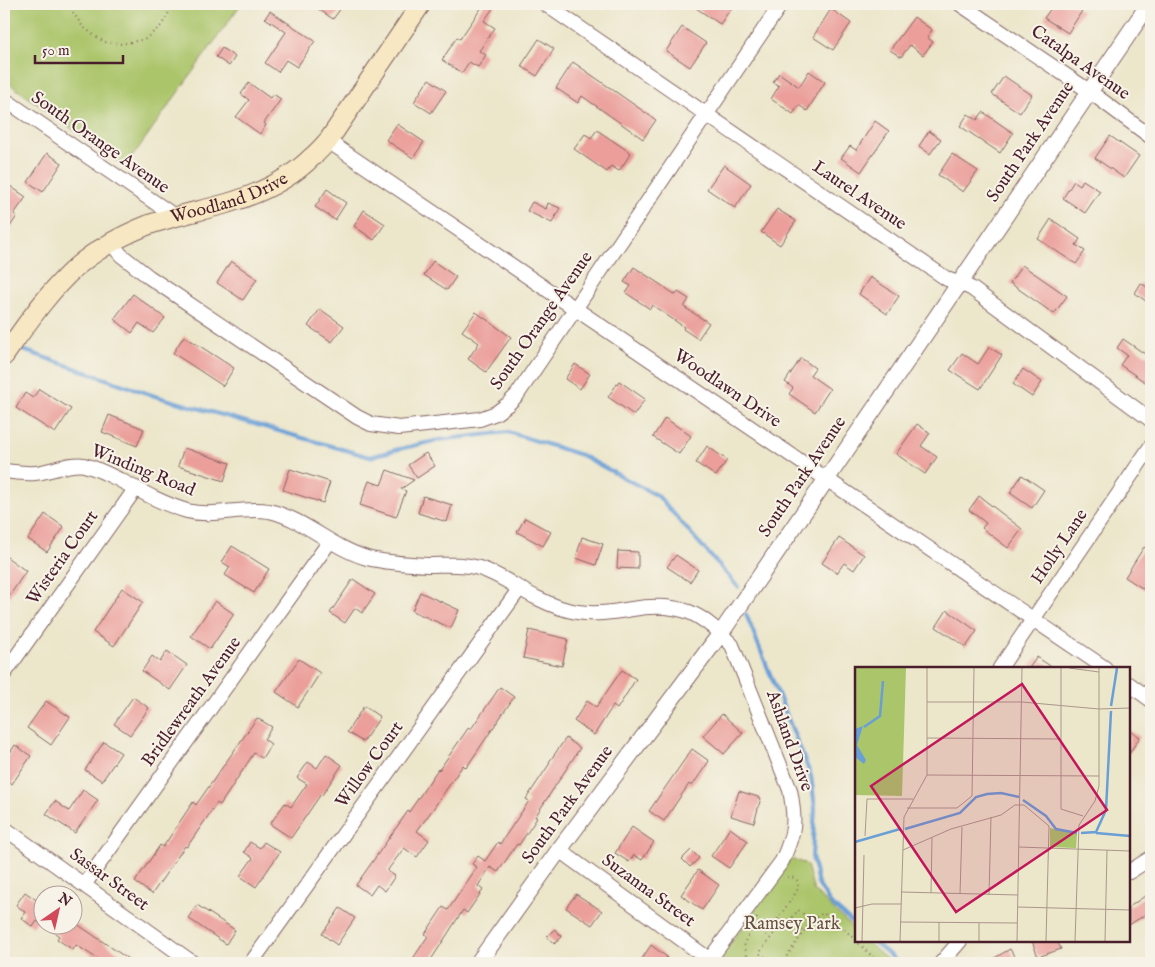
<svg xmlns="http://www.w3.org/2000/svg" width="1155" height="967" font-family="'IM FELL English',serif">
  <style>
    .green { fill: #abc56a; stroke: #7a724a }
    .lines { fill: none; stroke-linecap: round; stroke-linejoin: round }
    .stream { stroke: #699fd6; stroke-width: 4 }
    .building { fill: #eb9e9a }
    .minor-casing { stroke: #836563; stroke-width: 16 }
    .tertiary-casing { stroke: #836563; stroke-width: 18 }
    .secondary-casing { stroke: #836563; stroke-width: 21 }
    .path { stroke: #836563; stroke-width: 2; stroke-dasharray: 1 4; stroke-linecap: butt }
    .minor { stroke: #fff; stroke-width: 14 }
    .tertiary { stroke: #fff; stroke-width: 16 }
    .secondary { stroke: #f7e8c3; stroke-width: 19 }
    .labels { text-anchor: middle; dominant-baseline: central; stroke-width: 4; stroke-linejoin: round; paint-order: stroke }
    .street-label { font-size: 18px; fill: #4a1f2b; stroke: #f7f3e8 }
    .park-label { font-size: 18px; fill: #67513e; stroke: #f7f3e8 }
    .inset-river { fill: none; stroke: #699fd6; stroke-width: 2.5 }
    .inset-road { fill: none; stroke: #ab968b; stroke-width: 1 }
    .view { fill: #c2185b; fill-opacity: 0.15; stroke: #c2185b; stroke-width: 2.5 }
    .inset-edge { fill: none; stroke: #4a1f2b; stroke-width: 2.5 }
  </style>
  <rect width="100%" height="100%" fill="#f7f3e8"/>
  <filter id="ink" filterUnits="userSpaceOnUse"><feTurbulence type="fractalNoise" baseFrequency=".02" numOctaves="2"/><feDisplacementMap in="SourceGraphic" scale="10" xChannelSelector="R" yChannelSelector="G"/><feConvolveMatrix kernelMatrix="1 2 1 2 8 2 1 2 1" color-interpolation-filters="sRGB"/></filter>
  <filter id="wash" filterUnits="userSpaceOnUse"><feTurbulence type="fractalNoise" baseFrequency=".0096" numOctaves="4" result="noise"/><feDisplacementMap in="SourceGraphic" scale="20" xChannelSelector="R" yChannelSelector="G"/><feGaussianBlur stdDeviation="1.12" result="paint"/><feColorMatrix in="noise" values="0 0 0 0 0 0 0 0 0 0 0 0 0 0 0 0 0 1.4 0 .05"/><feComposite in="paint" operator="in"/></filter>
  <g filter="url(#wash)">
    <rect width="100%" height="100%" fill="#ece6cb"/>
    <!-- green -->
    <path class="green" d="M4,4H241L125,167L4,80Z
      M791,858L807,865L814,891L856,931V941H866L891,963H728L720,958Z"/>
    <g class="lines">
      <!-- stream -->
      <path class="stream" d="M23,350L155,396L370,457L395,450L439,440L508,432L581,455L658,496L738,587
        M746,614L811,776L815,808L812,856L818,884L830,903L856,926
        M873,941L899,963
        M1148,963L1151,960"/>
    </g>
    <g id="blocks">
      <!-- building -->
      <path class="building" d="M311,4H344L333,19Z
        M484,4H496L484,21L495,28L479,51L486,55L478,67L469,62L462,73L442,60L457,37L460,39Z
        M690,4H727L732,7L720,24Z
        M1054,4H1071L1082,11L1068,33L1044,18Z
        M831,9L851,23L833,50L813,37Z
        M270,11L315,41L297,67L286,60L278,72L265,63L286,32L265,18Z
        M914,17L932,30L927,37L933,42L923,55L910,45L901,57L890,50Z
        M682,27L706,43L690,67L666,51Z
        M539,39L554,49L537,76L521,66Z
        M222,48L235,57L229,66L216,57Z
        M573,62L656,120L643,139L582,96L578,103L556,88Z
        M809,71L825,82L807,111L799,105L793,114L771,99L779,86L773,82L779,73L799,87Z
        M1004,76L1032,95L1020,113L992,94Z
        M429,79L446,91L431,113L414,102Z
        M249,83L270,98L273,94L281,99L264,123L266,125L260,134L236,117L249,100L241,94Z
        M983,112L1013,133L1000,153L960,126L968,114L977,120Z
        M875,121L889,131L861,172L841,158L850,146L856,150Z
        M397,124L424,142L413,158L386,140Z
        M597,130L631,153L619,171L611,166L607,172L574,149L585,134L591,138Z
        M929,131L941,139L930,154L919,146Z
        M1110,136L1139,156L1124,178L1095,158Z
        M47,153L62,163L43,192L28,182Z
        M952,154L978,171L963,192L938,175Z
        M724,165L751,184L735,208L707,189Z
        M1083,180L1100,191L1085,213L1063,198L1074,181L1080,185Z
        M10,186L26,197L14,214L17,216L4,236V195Z
        M327,189L346,203L335,220L315,207Z
        M532,202L546,209L548,203L560,208L552,223L527,211Z
        M777,209L796,221L780,245L761,232Z
        M364,210L385,224L374,240L354,226Z
        M1051,219L1080,239L1076,245L1085,251L1076,264L1038,239Z
        M231,261L257,279L243,300L217,283Z
        M433,261L456,277L447,290L424,275Z
        M1022,265L1067,296L1054,314L1010,283Z
        M634,267L676,295L678,292L689,299L684,307L709,323L698,339L683,329L684,327L652,305L650,309L626,293L631,286L624,282Z
        M870,277L899,296L887,314L859,294Z
        M1141,283L1151,290V305L1135,293Z
        M133,294L165,318L153,333L139,323L132,333L114,319Z
        M320,309L344,326L332,342L308,326Z
        M476,312L511,337L486,372L468,359L479,343L462,331Z
        M184,336L234,368L223,386L173,353Z
        M1123,339L1151,358V386L1120,365L1127,355L1117,348Z
        M989,347L1002,355L980,389L950,370L962,353L978,364Z
        M801,358L815,368L810,375L830,389L815,412L789,394L793,388L785,382Z
        M575,364L590,374L580,389L565,379Z
        M1023,369L1042,382L1032,397L1013,384Z
        M619,381L645,399L634,415L608,397Z
        M39,389L71,409L55,433L16,408L25,393L33,398Z
        M109,415L144,429L137,446L102,432Z
        M665,418L691,436L679,454L653,437Z
        M917,424L930,433L921,446L937,457L925,474L896,454Z
        M707,446L727,460L716,476L696,463Z
        M184,448L230,463L224,481L178,466Z
        M426,453L435,466L417,478L408,465Z
        M290,469L330,482L323,503L283,490Z
        M387,470L414,480L401,489L406,491L396,517L360,505L369,481L381,485Z
        M1022,475L1044,490L1032,508L1010,493Z
        M423,496L452,505L447,522L418,513Z
        M979,496L1022,529L1008,548L982,528L986,523L969,510Z
        M45,514L64,527L47,552L28,539Z
        M525,518L551,532L543,546L517,532Z
        M582,537L603,544L596,565L576,558Z
        M839,538L864,555L854,570L844,563L837,573L822,563Z
        M232,546L269,569L254,593L225,575L230,567L222,562Z
        M1144,547L1151,552V587L1148,592L1125,577Z
        M618,551L638,552V569L617,568Z
        M4,555L26,571L4,604Z
        M676,555L698,570L690,582L667,567Z
        M353,579L375,594L362,613L355,608L345,623L330,613Z
        M122,588L143,602L114,646L93,632Z
        M420,592L459,610L451,628L412,611Z
        M215,601L234,614L210,649L191,636Z
        M947,610L977,631L966,647L936,627Z
        M529,630L568,639L562,666L523,658Z
        M167,651L187,665L170,690L142,671L152,656L160,662Z
        M1037,657L1053,668H1029Z
        M299,659L320,673L298,707L276,692Z
        M622,670L636,679L617,709L613,706L594,735L574,721L587,701L596,707Z
        M500,687L514,697L466,768L463,765L433,809L417,831L429,840L417,857L404,848L387,871L395,876L385,891L377,885L370,895L356,885L408,811L409,812L438,769L439,770L469,727L471,729Z
        M133,697L149,708L130,735L114,724Z
        M46,701L70,717L51,745L27,728Z
        M364,706L380,717L363,742L347,732Z
        M722,714L743,733L724,754L703,736Z
        M257,718L272,727L264,739L271,744L262,758L254,753L220,805L217,803L187,847L185,846L152,894L135,882L160,845L163,847L193,802L196,805Z
        M1129,730L1140,737L1129,754Z
        M566,738L580,748L535,817L537,818L519,845L517,844L498,872L490,867L478,886L483,890L467,913L463,910L429,963H410L428,936L425,934L443,907L448,910L477,867L472,864L478,856L485,861L498,842L500,844L529,801L526,799L550,763L549,762Z
        M104,742L121,753L102,781L85,770Z
        M15,745L31,756L12,784L4,778V762Z
        M692,749L709,761L692,786L689,784L664,821L649,811Z
        M326,754L342,765L322,795L321,794L291,838L270,824L285,803L291,807L307,784L297,778L308,762L317,768Z
        M83,790L98,800L75,833L46,814L55,801L69,811Z
        M739,791L761,798L754,823L731,816Z
        M632,827L654,842L642,860L634,855L629,862L615,853Z
        M730,828L748,841L729,868L711,856Z
        M250,842L260,848L264,842L280,852L256,887L240,876L253,858L244,852Z
        M691,850L699,858L690,867L682,859Z
        M698,870L719,885L702,910L681,895Z
        M25,892L42,904V924L37,921L33,927L21,918L25,912L16,905Z
        M576,894L602,911L592,925L566,908Z
        M1145,896L1151,906V911L1129,925V907Z
        M197,905L235,930L226,944L188,918Z
        M340,908L355,918L337,945L322,934Z
        M43,924H77L134,963H104L76,945L73,950L57,939L59,936Z
        M555,929L562,937L554,944L547,936Z
        M1032,941H1057L1061,949L1038,957Z
        M651,945L667,957L663,963H639Z
        M1010,949L1018,963H986Z"/>
    </g>
  </g>
  <g filter="url(#ink)">
    <use href="#blocks" fill-opacity="0" stroke="#836563" stroke-width="1"/>
    <g class="lines">
      <defs>
        <path id="minor" d="M545,4L947,279L971,288L1151,420
          M960,4L1089,91L1151,137
          M4,99L176,217
          M328,141L1105,668
          M111,243L121,255L149,277L357,417L371,424L399,428L480,419L496,413L508,404L517,395L781,4
          M4,471C14,472 25,474 35,473C49,472 71,462 84,465C97,468 109,475 120,480C142,492 163,504 187,511C214,518 242,506 269,511C305,519 332,548 367,558C387,563 408,564 428,565C445,565 462,563 479,568C500,574 518,589 537,598C549,604 564,610 577,612C596,615 614,612 632,609C650,606 672,606 689,612C706,619 720,633 732,645L790,790C796,821 795,832 782,861L707,963
          M1000,668L1151,446
          M4,674L136,488
          M1129,684L1151,700
          M4,828L193,963
          M559,850L714,963
          M1129,872L1151,858
          M84,885L330,541
          M251,963L520,588
          M941,963L960,941"/>
        <path id="tertiary" d="M478,963L559,850L721,633L826,480L1149,4"/>
        <g id="secondary">
          <path id="s1" d="M4,356C26,325 48,292 76,267C97,249 123,235 148,225C173,216 200,211 225,204C256,195 289,180 312,157C318,152 323,146 328,141L421,4"/>
        </g>
      </defs>
      <!-- minor casing -->
      <use href="#minor" class="minor-casing"/>
      <!-- tertiary casing -->
      <use href="#tertiary" class="tertiary-casing"/>
      <!-- secondary casing -->
      <use href="#secondary" class="secondary-casing"/>
      <!-- path -->
      <path class="path" d="M67,4L83,27L104,42L122,44L145,39L161,26L174,4
        M757,918L755,924L744,943L747,956L758,963
        M778,919L783,922L785,919L789,922L798,910L812,920L782,963
        M812,920L823,913L840,925L879,963
        M789,922L804,932
        M766,936L797,891C800,881 797,877 787,877
        M773,963L759,953L783,922"/>
      <!-- minor -->
      <use href="#minor" class="minor"/>
      <!-- tertiary -->
      <use href="#tertiary" class="tertiary"/>
      <!-- secondary -->
      <use href="#secondary" class="secondary"/>
    </g>
  </g>
  <g class="labels">
    <!-- street labels -->
    <g class="street-label">
      <text transform="translate(1080 63) rotate(35)">Catalpa Avenue</text>
      <text transform="translate(1031 142) rotate(-56)">South Park Avenue</text>
      <text transform="translate(100 143) rotate(35)">South Orange Avenue</text>
      <text transform="translate(859 196) rotate(34)">Laurel Avenue</text>
      <text stroke="none"><textPath href="#s1" startOffset="284">Woodland Drive</textPath></text>
      <text transform="translate(542 321) rotate(-55)">South Orange Avenue</text>
      <text transform="translate(727 389) rotate(34)">Woodlawn Drive</text>
      <text transform="translate(143 471) rotate(22)">Winding Road</text>
      <text transform="translate(803 477) rotate(-56)">South Park Avenue</text>
      <text transform="translate(1060 547) rotate(-56)">Holly Lane</text>
      <text transform="translate(63 558) rotate(-55)">Wisteria Court</text>
      <text transform="translate(192 702) rotate(-54)">Bridlewreath Avenue</text>
      <text transform="translate(789 741) rotate(70)">Ashland Drive</text>
      <text transform="translate(370 765) rotate(-54)">Willow Court</text>
      <text transform="translate(568 805) rotate(-54)">South Park Avenue</text>
      <text transform="translate(109 880) rotate(36)">Sassar Street</text>
      <text transform="translate(648 891) rotate(36)">Suzanna Street</text>
    </g>
    <!-- park labels -->
    <g class="park-label">
      <text x="792" y="924">Ramsey Park</text>
    </g>
  </g>
  <!-- overview -->
  <g transform="translate(855 667)">
    <rect width="275" height="275" fill="#ece6cb"/>
    <path d="M0,1H51L47,129L0,128ZM195,161L222,167L221,181L195,180Z" fill="#abc56a"/>
    <path d="M8,59L2,78L11,93L9,97L0,90V62Z" fill="#699fd6"/>
    <path class="inset-river" d="M256,39L262,1M9,60L25,49L28,14M168,133L191,149L201,162L222,166M50,162L105,146L121,130L132,127L146,126L164,130M226,166L241,165L251,143L256,44M241,166L275,169M0,175L45,162"/>
    <path class="inset-road" d="M206,1V142L228,149M214,1L244,5M72,35H167L244,42L275,41M72,71L206,72M72,108L244,109M52,141H102L117,129L119,1M10,169L12,132H58M164,180L275,184M48,183L96,162L146,148L160,138H169L194,159L191,274M46,225L163,228M76,226L77,171M105,227L107,160M134,228L136,150M163,240L275,243M0,241L17,237H46M45,255L162,256M7,274L9,188M45,274L49,150L72,108V1M84,274V255M124,274V256M162,274L167,1M220,274L224,158L240,134L244,119V1M250,274L252,183"/>
    <path class="view" d="M167,17L252,143L101,245L16,119Z"/>
    <rect width="275" height="275" class="inset-edge"/>
  </g>
  <!-- margin -->
  <rect width="1155" height="967" fill="none" stroke="#f7f3e8" stroke-width="20"/>
  <!-- north arrow -->
  <g transform="translate(58 910) rotate(34)"><circle r="24" fill="#f7f3e8" stroke="#b29e9c"/>
  <path d="M0-4L9 19L0 12L-9 19Z" fill="#d1495b"/>
  <text y="-8" font-size="14" font-weight="bold" text-anchor="middle" fill="#4a1f2b">N</text>
  </g>
  <!-- scale -->
  <path d="M35 55v8h88v-8" fill="none" stroke="#4a1f2b" stroke-width="2.5"/>
  <text x="42" y="55" font-size="15" fill="#4a1f2b" stroke="#f7f3e8" stroke-width="4" paint-order="stroke">50 m</text>
</svg>
